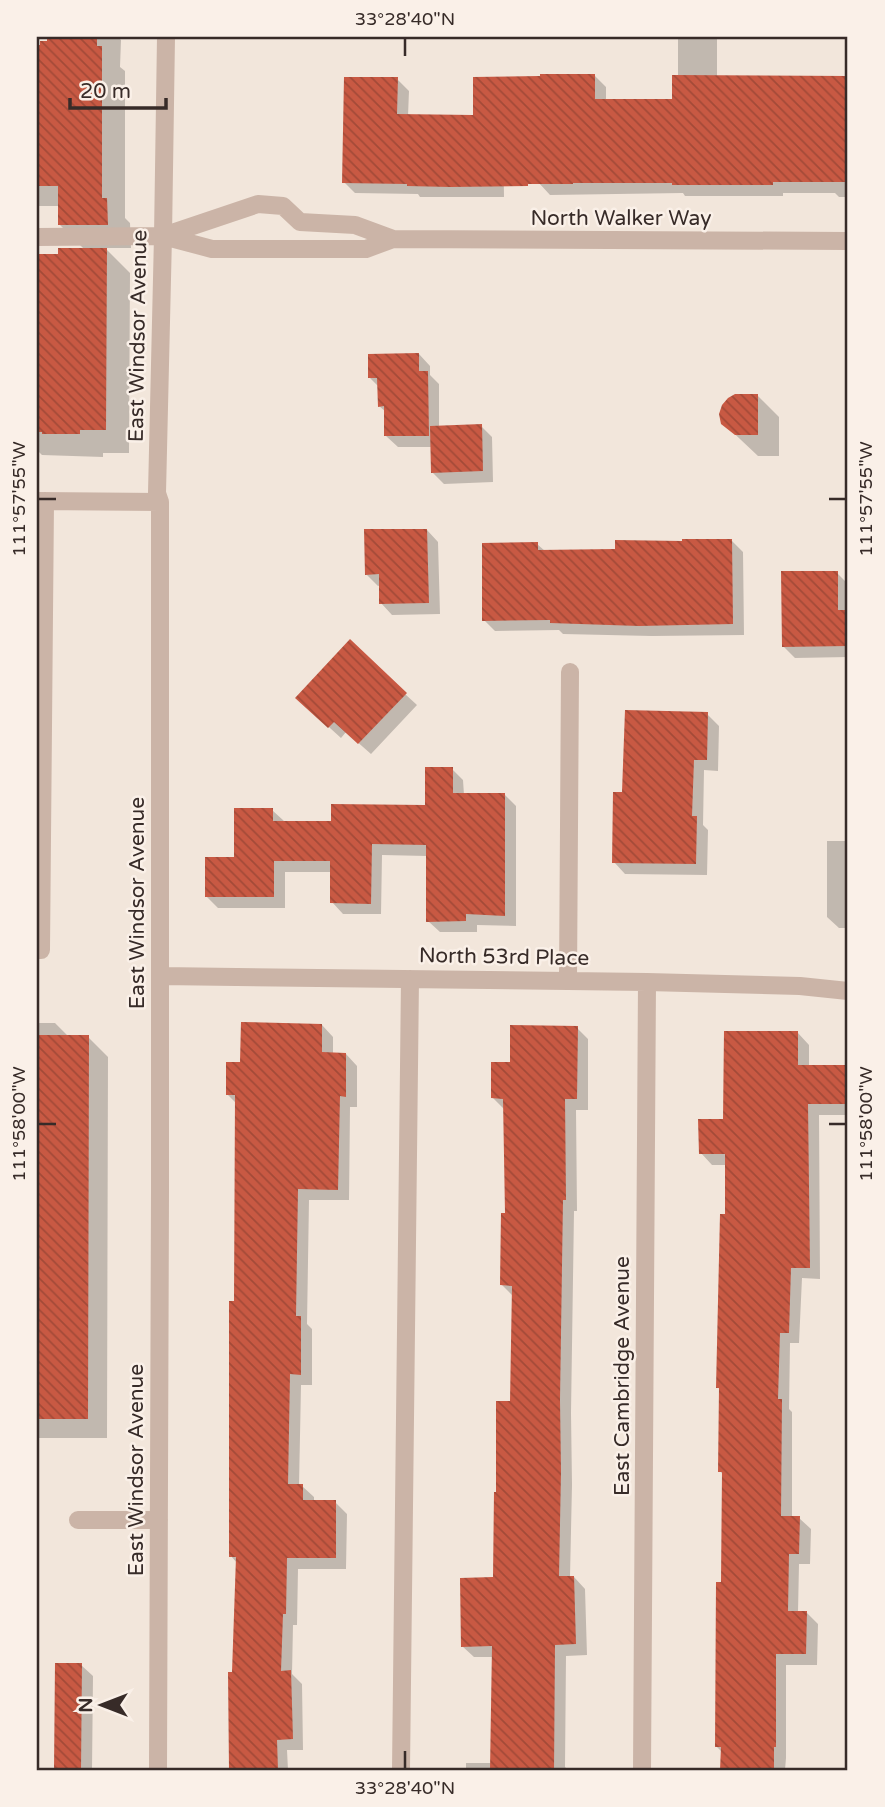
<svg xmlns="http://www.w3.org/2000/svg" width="885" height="1807" font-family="'Varela Round',sans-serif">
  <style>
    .shadow { fill: #0003 }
    .building { fill: url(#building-back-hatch) }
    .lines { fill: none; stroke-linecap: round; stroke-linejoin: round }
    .minor { stroke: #cbb4a7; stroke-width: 18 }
    .ticks { fill: none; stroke: #372b28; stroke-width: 2.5 }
    .labels { text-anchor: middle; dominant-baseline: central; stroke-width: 5; stroke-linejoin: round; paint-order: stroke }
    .street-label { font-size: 21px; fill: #372b28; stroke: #faf0e8 }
    .neatline { fill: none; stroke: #372b28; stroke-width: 2.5 }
    .ticks-label { font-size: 18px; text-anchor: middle; fill: #372b28 }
  </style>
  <defs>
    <pattern id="building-back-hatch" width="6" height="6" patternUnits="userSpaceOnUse" patternTransform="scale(1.75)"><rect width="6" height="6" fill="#c85943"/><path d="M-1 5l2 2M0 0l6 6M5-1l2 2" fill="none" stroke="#a34a38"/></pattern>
  </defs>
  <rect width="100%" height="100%" fill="#f2e6db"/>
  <!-- shadow -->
  <path class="shadow" d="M49,37H118L121,40L120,67L125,71V218L130,223L131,248H105L130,273L129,453H103V457L42,455L37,450V256H60L85,250L60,225V206H37V47H42L49,43Z
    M678,37H717V76L848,77V197H839L835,193H783V196H685L683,193L550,195L539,183L595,76L606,87V100H674L678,76Z
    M397,79L409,91L408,116L503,128L504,197H420L418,194L355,193L344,182Z
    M419,354L430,366V375L439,384V427L481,426L492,437L493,482L444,484L432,472V447H398L386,436V412L379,406V387L370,378Z
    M757,395L779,417V456H758L723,423Z
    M427,530L438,542L440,614L392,615L381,603V585L378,586L366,574Z
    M732,541L743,552L744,635L652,636L563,634L559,630L495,631L484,620L537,544L545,551L617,550Z
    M837,573L848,584V657L795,658L783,646Z
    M405,694L417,705L371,754L346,732L341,738L309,709Z
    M707,714L719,726L718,771L704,770L703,825L708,830L707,875L625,874L614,862L624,794Z
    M452,769L463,780L464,795H505L516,806V926L477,925V932H440L428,921L427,856L382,855L381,914H343L332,902V872H285V908H218L206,896L272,810L284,821L333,823L427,807Z
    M827,841H848V928H839L827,917Z
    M37,1023H55L69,1037H88L108,1057L107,1438H37Z
    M322,1025L333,1037V1054H346L357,1066V1107H350L349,1200H309L307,1324L312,1329V1385H301L299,1486H302L314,1497V1502H335L347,1514L346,1569H298L297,1625H293L292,1674L302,1684L303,1750H287L288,1770H230V1674L234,1673L237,1563L231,1556L236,1303L237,1104L227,1094L242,1064Z
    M577,1028L588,1039V1110H576L577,1211H574L571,1413L572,1485L570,1577H574L585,1589L587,1655L566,1656L565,1767L568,1770H466V1763H492L494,1657H474L462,1646L495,1579L512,1402L514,1297L502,1285L506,1214L505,1110L493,1098L511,1064Z
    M798,1033L809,1045V1066H848V1115H819L820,1279L802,1278L799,1343H790L789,1409L792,1412V1518H799L811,1529L810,1564H799L798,1612H806L818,1624L817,1665H786V1758L785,1770H722V1752L716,1746L723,1584L724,1476L720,1471L721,1390L717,1387L727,1216V1165H712L701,1153L725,1120Z
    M57,1665H81L93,1676L92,1770H56Z"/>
  <!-- building -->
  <path class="building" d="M47,37H97V46H102V198H107L108,225H58V186H39V183H37V45H40V41H47Z
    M540,74H595V99H672V75L848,76V182H773V185H672V183H573V184H528V186L450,187L407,186V184L342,183L344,77H398L397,114L473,115V77L540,76Z
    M58,248H107L106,430H80V434H42V432H37V254H58Z
    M419,353V371H428L429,436H384V406L378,407L377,378H368V354Z
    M735,394H758V435H735L721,424L719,414L722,405L728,398Z
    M482,424L483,471L431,473L430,426Z
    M364,529H427L429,603L379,604V574L365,575Z
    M682,539H732L733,624L639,626L550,623V620L482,621V543L538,542V550L615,549V540L682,541Z
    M781,571H838V610H848V646L782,647Z
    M350,639L407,693L358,744L334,722L328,728L295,698Z
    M625,710L708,712L707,760H694L692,816H697L696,864L612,863L613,792H622Z
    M425,767H453V793H505V916L466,914V921L426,922V845L372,844L371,904L330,903V861H274V897H205V857H234V808H273V821H331V804L425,805Z
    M241,1022L322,1024V1052L346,1053V1097L340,1096L338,1190L298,1189L296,1316H301V1375L290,1374L288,1484H303V1500H336V1558H287L286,1614H283L281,1671L291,1670L293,1739L277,1740L278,1770H229L228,1672H232L236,1557H229V1301H234L235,1095H226V1062H240Z
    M510,1025L578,1026L577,1099H565L566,1200H563L560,1400L561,1472L559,1576H574L576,1644L555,1645L554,1770H490L492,1646L461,1647L460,1578L493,1577L494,1492H496V1401H510L512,1286L500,1285L501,1213H505L503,1099L491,1098V1062H510Z
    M724,1031H798V1065H848V1104H808L810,1268H791L789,1333H780L778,1399H782L781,1516H800L799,1554H789L788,1611H807L806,1654H776V1747H774V1770H720L721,1747H715L716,1582H721L722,1472H718L719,1388H716L720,1214H725V1154H699L698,1119H723Z
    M37,1035H89L88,1419H37Z
    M55,1663H82L81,1770H54Z"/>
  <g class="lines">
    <!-- minor -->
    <path class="minor" d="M163,236L258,204L283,206L300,222L355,225L393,239
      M37,237L163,236L212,249H366L393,239L848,241
      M37,501L160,502
      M37,950H41L45,501
      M160,976L647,982L800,986L848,991
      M568,981L570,672
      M78,1520H159
      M158,1770L160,1191V502L157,493L163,236L166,37
      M401,1770L410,979
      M642,1770L647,982"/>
  </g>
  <!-- ticks -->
  <path class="ticks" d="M405,38V56M38,499H56M829,499H846M38,1124H56M829,1124H846M405,1751V1769"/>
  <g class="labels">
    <!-- street labels -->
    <g class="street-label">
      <text x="621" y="218">North Walker Way</text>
      <text transform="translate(138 336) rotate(-89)">East Windsor Avenue</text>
      <text transform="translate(137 903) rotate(-90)">East Windsor Avenue</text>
      <text transform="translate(504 957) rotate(1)">North 53rd Place</text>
      <text transform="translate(622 1376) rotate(-90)">East Cambridge Avenue</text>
      <text transform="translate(136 1470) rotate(-90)">East Windsor Avenue</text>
    </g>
  </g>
  <!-- border -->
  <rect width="885" height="1807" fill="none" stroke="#faf0e8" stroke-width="77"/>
  <!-- north arrow -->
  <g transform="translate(102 1705) rotate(270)" stroke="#faf0e8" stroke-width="5" paint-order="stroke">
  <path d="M0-5L12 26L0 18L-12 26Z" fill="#372b28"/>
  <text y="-10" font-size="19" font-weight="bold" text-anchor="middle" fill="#372b28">N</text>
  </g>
  <!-- scale -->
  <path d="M70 98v10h96v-10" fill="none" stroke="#372b28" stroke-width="3.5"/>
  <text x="80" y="98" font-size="21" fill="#372b28" stroke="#faf0e8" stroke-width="5" paint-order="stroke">20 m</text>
  <rect x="38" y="38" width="808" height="1731" class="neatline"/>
  <g class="ticks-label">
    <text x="405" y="25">33°28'40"N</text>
    <text transform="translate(866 499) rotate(-90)" y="6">111°57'55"W</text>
    <text transform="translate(19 499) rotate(-90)" y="6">111°57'55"W</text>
    <text transform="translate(19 1124) rotate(-90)" y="6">111°58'00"W</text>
    <text transform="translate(866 1124) rotate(-90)" y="6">111°58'00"W</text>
    <text x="405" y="1794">33°28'40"N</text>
  </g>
</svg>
